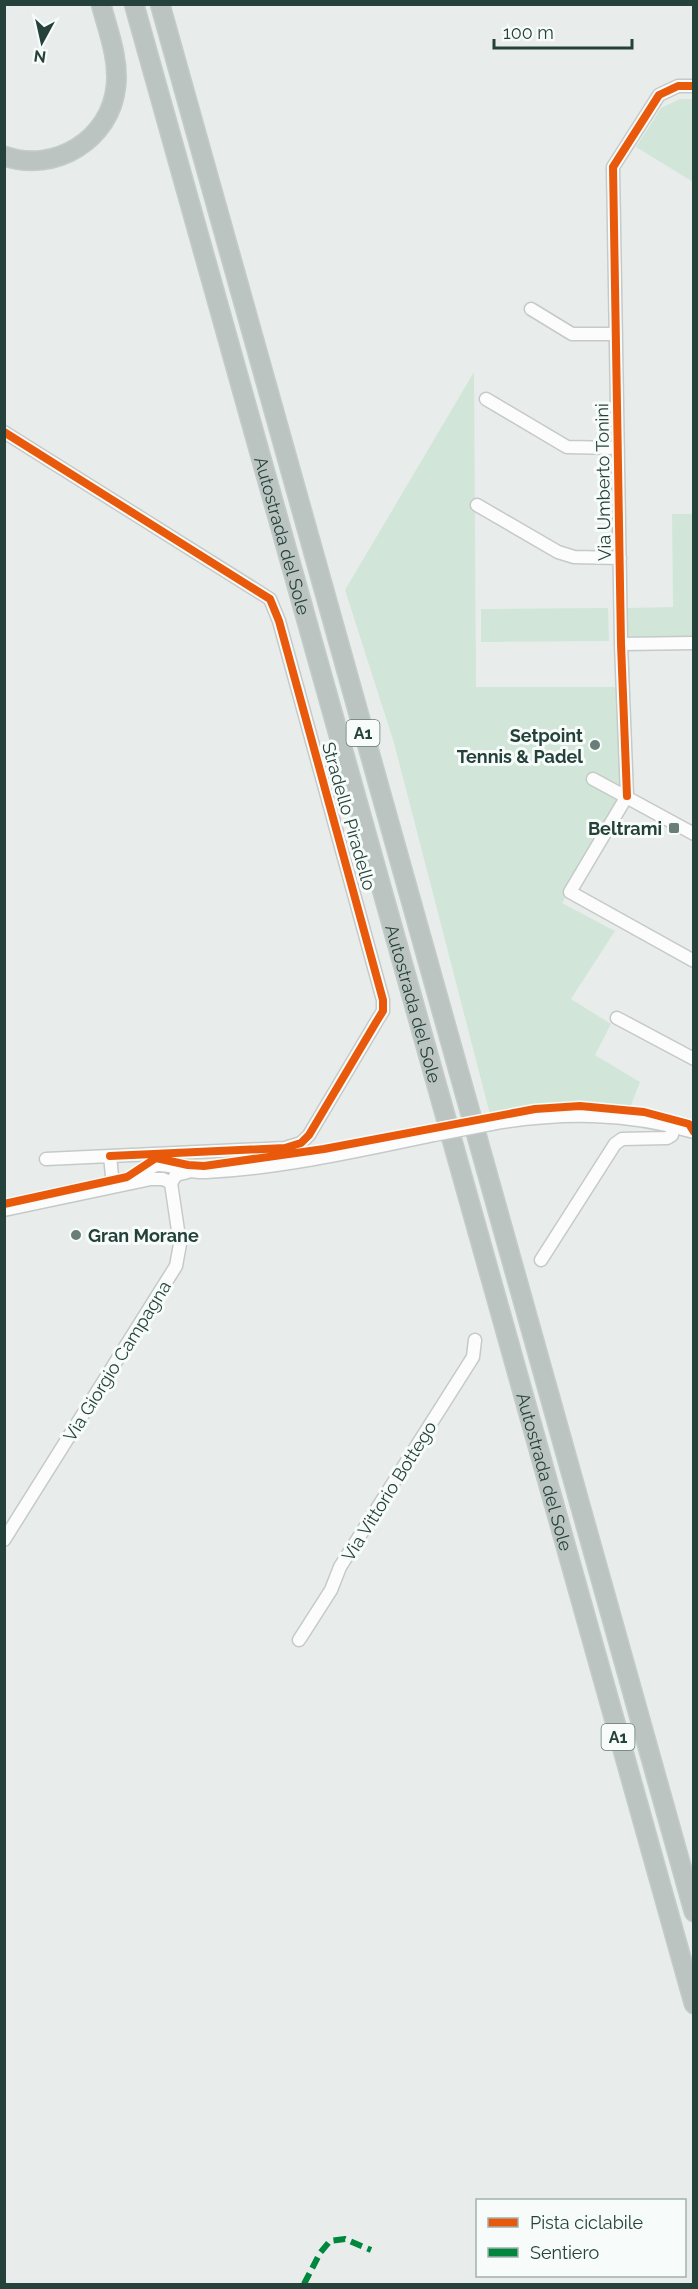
<svg xmlns="http://www.w3.org/2000/svg" width="698" height="2289" font-family="Raleway,sans-serif">
  <style>
    .green { fill: #d1e6d8 }
    .lines { fill: none; stroke-linecap: round; stroke-linejoin: round }
    .minor-casing { stroke: #c5cac8; stroke-width: 15 }
    .highway-casing { stroke: #c3ccc9; stroke-width: 21 }
    .minor { stroke: #fcfcfc; stroke-width: 12 }
    .highway { stroke: #bcc4c2; stroke-width: 18 }
    .minor-bridge-casing { stroke: #c5cac8; stroke-width: 15; stroke-linecap: butt }
    .minor-bridge { stroke: #fcfcfc; stroke-width: 12 }
    .quiet { stroke: #00873e; stroke-width: 6; stroke-dasharray: 12 6; stroke-linecap: butt }
    .cycleway-casing { stroke: #f7fbf9; stroke-width: 11 }
    .cycleway { stroke: #e8590c; stroke-width: 8 }
    .poi-dot { fill: #697e78; stroke: #f7fbf9; stroke-width: 2 }
    .labels { text-anchor: middle; dominant-baseline: central; stroke-width: 6; stroke-linejoin: round; paint-order: stroke }
    .shield { fill: #f7fbf9; stroke: #637a73; stroke-width: 1.5 }
    .shield-label { font-size: 16px; font-weight: bold; fill: #24423a }
    .street-label { font-size: 18px; fill: #24423a; stroke: #f7fbf9 }
    .poi-label { font-size: 18px; font-weight: bold; fill: #24423a; stroke: #f7fbf9; text-anchor: end }
  </style>
  <rect width="100%" height="100%" fill="#e8edeb"/>
  <!-- green -->
  <path class="green" d="M680,99H693V182L636,147L661,108Z
    M474,372L476,687H625L627,797L562,903L615,931L571,999L611,1024L595,1055L640,1082L628,1113C581,1108 538,1114 492,1122L394,743L345,590Z
    M672,514H693V640L627,641L626,608L673,607Z
    M608,608L609,641L481,642V609Z"/>
  <g class="lines">
    <defs>
      <path id="minor" d="M531,309L572,334H616
        M486,399L567,447L618,448
        M4,432L270,599L279,621L383,1000V1011L378,1019L309,1135L301,1143L285,1148L110,1156
        M477,505L558,552L574,557L620,558
        M621,644L694,643
        M593,779L694,834
        M627,796L621,644L613,167L659,95L678,86H694
        M627,796L570,892L694,961
        M617,1018L694,1059
        M491,1124C560,1112 626,1112 694,1132
        M46,1159L110,1156L113,1186
        M122,1184L156,1165C173,1164 187,1173 206,1172C283,1168 358,1151 434,1135
        M4,1210L151,1179H163L171,1183
        M541,1260L615,1144L622,1139L667,1138L672,1135L673,1127
        M4,1540L176,1266L180,1244L171,1183L176,1175L188,1172
        M299,1640L331,1590L340,1567L473,1357L475,1340"/>
      <g id="highway">
        <path id="s1" d="M134,4L694,2004"/>
        <path d="M160,4L694,1912"/>
        <path d="M4,156C55,174 111,139 116,86C119,58 108,31 101,4"/>
      </g>
    </defs>
    <!-- minor casing -->
    <use href="#minor" class="minor-casing"/>
    <!-- highway casing -->
    <use href="#highway" class="highway-casing"/>
    <!-- minor -->
    <use href="#minor" class="minor"/>
    <!-- highway -->
    <use href="#highway" class="highway"/>
    <defs>
      <path id="minor-bridge" d="M434,1135L491,1124"/>
    </defs>
    <!-- minor-bridge casing -->
    <use href="#minor-bridge" class="minor-bridge-casing"/>
    <!-- minor-bridge -->
    <use href="#minor-bridge" class="minor-bridge"/>
    <!-- quiet -->
    <path class="quiet" d="M304,2284L320,2253L330,2241L345,2239L371,2250"/>
    <defs>
      <path id="cycleway" d="M4,432L270,599L279,621L383,1000V1011L378,1019L309,1135L301,1143L285,1148L110,1156
        M627,796L621,644L613,167L659,95L678,86H694
        M4,1204L127,1177L156,1158L188,1165L204,1166L324,1149L535,1109L580,1106L644,1112L689,1124L694,1132"/>
    </defs>
    <!-- cycleway casing -->
    <use href="#cycleway" class="cycleway-casing"/>
    <!-- cycleway -->
    <use href="#cycleway" class="cycleway"/>
  </g>
  <!-- markers -->
  <g class="poi-dot">
    <circle cx="595" cy="745" r="6"/>
    <rect x="668" y="822" width="12" height="12" rx="3"/>
    <circle cx="76" cy="1235" r="6"/>
  </g>
  <g class="labels">
    <!-- shield labels -->
    <g class="shield">
      <rect x="346.5" y="720" width="33" height="26" rx="4.5"/>
      <rect x="601.5" y="1724" width="33" height="26" rx="4.5"/>
    </g>
    <g class="shield-label">
      <text x="363" y="733">A1</text>
      <text x="618" y="1737">A1</text>
    </g>
    <!-- street labels -->
    <g class="street-label">
      <text transform="translate(603 482) rotate(-91)">Via Umberto Tonini</text>
      <text stroke="none"><textPath href="#s1" startOffset="552">Autostrada del Sole</textPath></text>
      <text transform="translate(349 816) rotate(74)">Stradello Piradello</text>
      <text stroke="none"><textPath href="#s1" startOffset="1038">Autostrada del Sole</textPath></text>
      <text transform="translate(117 1361) rotate(-58)">Via Giorgio Campagna</text>
      <text stroke="none"><textPath href="#s1" startOffset="1524">Autostrada del Sole</textPath></text>
      <text transform="translate(389 1491) rotate(-58)">Via Vittorio Bottego</text>
    </g>
    <!-- poi labels -->
    <g class="poi-label">
      <text x="583" y="735">Setpoint<tspan x="583" dy="21">Tennis &amp; Padel</tspan></text>
      <text x="662" y="828">Beltrami</text>
      <text x="88" y="1235" text-anchor="start">Gran Morane</text>
    </g>
  </g>
  <!-- border -->
  <rect width="698" height="2289" fill="none" stroke="#24423a" stroke-width="12"/>
  <!-- legend -->
  <rect x="476" y="2199" width="210" height="78" fill="#f7fbf9" stroke="#a3b1ad" stroke-width="1.5"/>
  <rect x="488" y="2218" width="30" height="9" fill="#e8590c" stroke="#a3b1ad" stroke-width="1.5"/>
  <text x="530" y="2229" font-size="18" fill="#24423a">Pista ciclabile</text>
  <rect x="488" y="2248" width="30" height="9" fill="#00873e" stroke="#a3b1ad" stroke-width="1.5"/>
  <text x="530" y="2259" font-size="18" fill="#24423a">Sentiero</text>
  <!-- north arrow -->
  <g transform="translate(42 42) rotate(188)" stroke="#f7fbf9" stroke-width="4.5" paint-order="stroke">
  <path d="M0-4.5L10 22L0 15L-10 22Z" fill="#24423a"/>
  <text y="-9" font-size="16" font-weight="bold" text-anchor="middle" fill="#24423a">N</text>
  </g>
  <!-- scale -->
  <path d="M494 39v9h138v-9" fill="none" stroke="#24423a" stroke-width="3"/>
  <text x="503" y="39" font-size="18" fill="#24423a" stroke="#f7fbf9" stroke-width="4.5" paint-order="stroke">100 m</text>
</svg>
